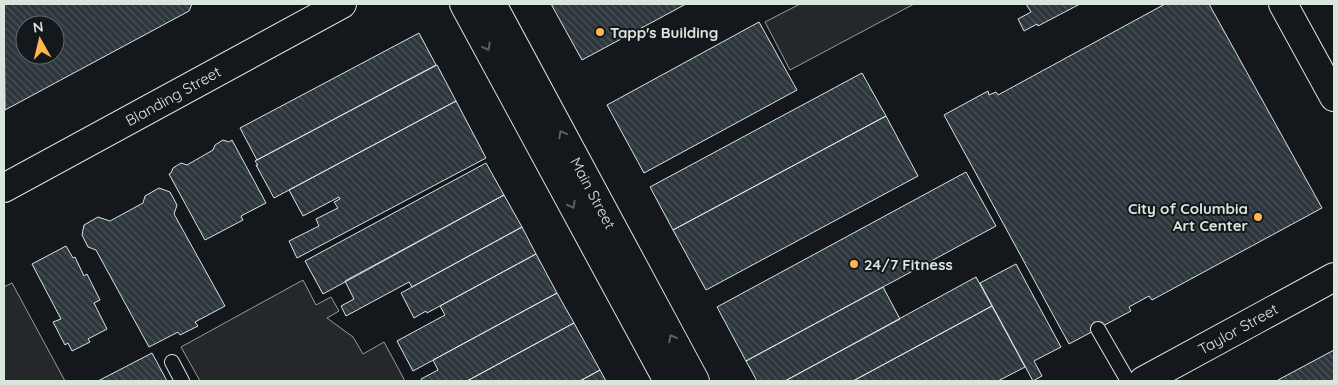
<svg xmlns="http://www.w3.org/2000/svg" width="1338" height="385" font-family="Quicksand,sans-serif">
  <style>
    .parking { fill: #24282b; stroke: #939e99 }
    .building { fill: url(#building-back-hatch); stroke: #d8e6dc; fill-rule: evenodd }
    .lines { fill: none; stroke-linecap: round; stroke-linejoin: round }
    .lane-casing { stroke: #d8e6dc; stroke-width: 16 }
    .secondary-casing { stroke: #d8e6dc; stroke-width: 30 }
    .lane { stroke: #14181c; stroke-width: 14 }
    .secondary { stroke: #14181c; stroke-width: 28 }
    .oneway { stroke: #59605f }
    .poi-dot { fill: #ffb74d; stroke: #14181c; stroke-width: 2 }
    .labels { text-anchor: middle; dominant-baseline: central; stroke-width: 4; stroke-linejoin: round; paint-order: stroke }
    .poi-label { font-size: 15px; font-weight: bold; fill: #d8e6dc; stroke: #14181c; text-anchor: start }
    .street-label { font-size: 15px; fill: #d8e6dc; stroke: #14181c }
  </style>
  <defs>
    <pattern id="building-back-hatch" width="6" height="6" patternUnits="userSpaceOnUse" patternTransform="scale(1.25)"><rect width="6" height="6" fill="#2c363c"/><path d="M-1 5l2 2M0 0l6 6M5-1l2 2" fill="none" stroke="#4a5358"/></pattern>
  </defs>
  <rect width="100%" height="100%" fill="#14181c"/>
  <!-- parking -->
  <path class="parking" d="M800,4H914L790,70L765,22Z
    M303,280L316,305L331,297L339,311L327,318L353,337L363,354L384,342L405,381H200L181,347Z
    M12,283L65,381H4V287Z"/>
  <!-- building -->
  <path class="building" d="M4,4H192L189,11L5,110ZM25,25H55V55H25Z
    M551,4H686L582,60Z
    M1026,4H1080L1038,26L1037,24L1024,31L1018,19L1031,12Z
    M1165,4H1209L1322,208L1152,300L1149,296L1129,307L1131,311L1069,344L944,115L988,91L989,95L996,92L998,95Z
    M759,22L797,90L644,173L607,105Z
    M419,33L436,65L257,160L240,128Z
    M437,65L456,101L274,198L256,165H258L255,161Z
    M862,73L886,116L673,230L650,187Z
    M456,101L486,158L297,258L289,241L319,226L316,219L338,208L334,202L340,199L339,197L303,216L289,190Z
    M886,116L918,176L706,290L673,230Z
    M223,140L229,142L232,140L266,203L241,216L243,220L205,240L169,174L171,173L173,168L181,163L187,165L213,150L215,145Z
    M486,163L504,195L323,294L305,261Z
    M966,172L996,226L746,361L717,307Z
    M159,188L170,192L177,205L174,214L225,306L195,322L198,326L180,335L178,332L149,347L96,250L88,247L82,235L84,225L98,217L110,221L143,203L145,196Z
    M504,195L522,227L412,287L409,282L346,316L341,306L354,299L345,281Z
    M522,227L536,254L427,313L426,311L414,318L401,293Z
    M66,246L73,258L75,257L84,276L87,274L100,300L94,303L107,329L88,339L90,342L72,351L68,343L65,345L53,322L61,319L32,264Z
    M536,254L557,293L413,371L397,341L445,315L440,306Z
    M1016,264L1061,347L1034,361L1042,376L1033,381L980,283Z
    M976,277L992,306L853,381H785Z
    M883,287L900,319L785,381H757L746,361Z
    M557,293L574,323L467,381H422L421,379L438,370L433,360Z
    M992,306L1025,367L998,381H853Z
    M574,323L600,370L580,381H467Z
    M1334,350V381H1278V380Z
    M152,353L167,381H98Z
    M600,370L606,381H580Z"/>
  <g class="lines">
    <defs>
      <path id="lane" d="M1098,329L1128,381
        M172,362L182,381"/>
      <path id="secondary" d="M464,4L668,381
        M492,4L695,381
        M1283,4L1334,97
        M4,188L342,4
        M1143,381L1334,277"/>
    </defs>
    <!-- lane casing -->
    <use href="#lane" class="lane-casing"/>
    <!-- secondary casing -->
    <use href="#secondary" class="secondary-casing"/>
    <!-- lane -->
    <use href="#lane" class="lane"/>
    <!-- secondary -->
    <use href="#secondary" class="secondary"/>
  </g>
  <!-- one-way arrows -->
  <defs><path id="oneway-chevron" d="M-2-3.5L2.5 0L-2 3.5" fill="none" stroke-width="1.6" stroke-linecap="round" stroke-linejoin="round" transform="scale(1.25)"/></defs>
  <g class="oneway">
    <use href="#oneway-chevron" transform="translate(487 47) rotate(62)"/>
    <use href="#oneway-chevron" transform="translate(562 134) rotate(-118)"/>
    <use href="#oneway-chevron" transform="translate(572 205) rotate(62)"/>
    <use href="#oneway-chevron" transform="translate(672 338) rotate(-118)"/>
  </g>
  <!-- markers -->
  <g class="poi-dot">
    <circle cx="600" cy="32" r="5"/>
    <circle cx="1258" cy="217" r="5"/>
    <circle cx="854" cy="264" r="5"/>
  </g>
  <g class="labels">
    <!-- poi labels -->
    <g class="poi-label">
      <text x="610" y="32">Tapp's Building</text>
      <text x="1248" y="208" text-anchor="end">City of Columbia<tspan x="1248" dy="17">Art Center</tspan></text>
      <text x="864" y="264">24/7 Fitness</text>
    </g>
    <!-- street labels -->
    <g class="street-label">
      <text transform="translate(173 96) rotate(-29)">Blanding Street</text>
      <text transform="translate(593 193) rotate(62)">Main Street</text>
      <text transform="translate(1238 329) rotate(-29)">Taylor Street</text>
    </g>
  </g>
  <!-- border -->
  <rect width="1338" height="385" fill="none" stroke="#d8e6dc" stroke-width="10"/>
  <!-- north arrow -->
  <g transform="translate(40 40) rotate(352)"><circle r="24" fill="#14181c" stroke="#626a69"/>
  <path d="M0-4L9 19L0 12L-9 19Z" fill="#ffb74d"/>
  <text y="-8" font-size="14" font-weight="bold" text-anchor="middle" fill="#d8e6dc">N</text>
  </g>
</svg>
